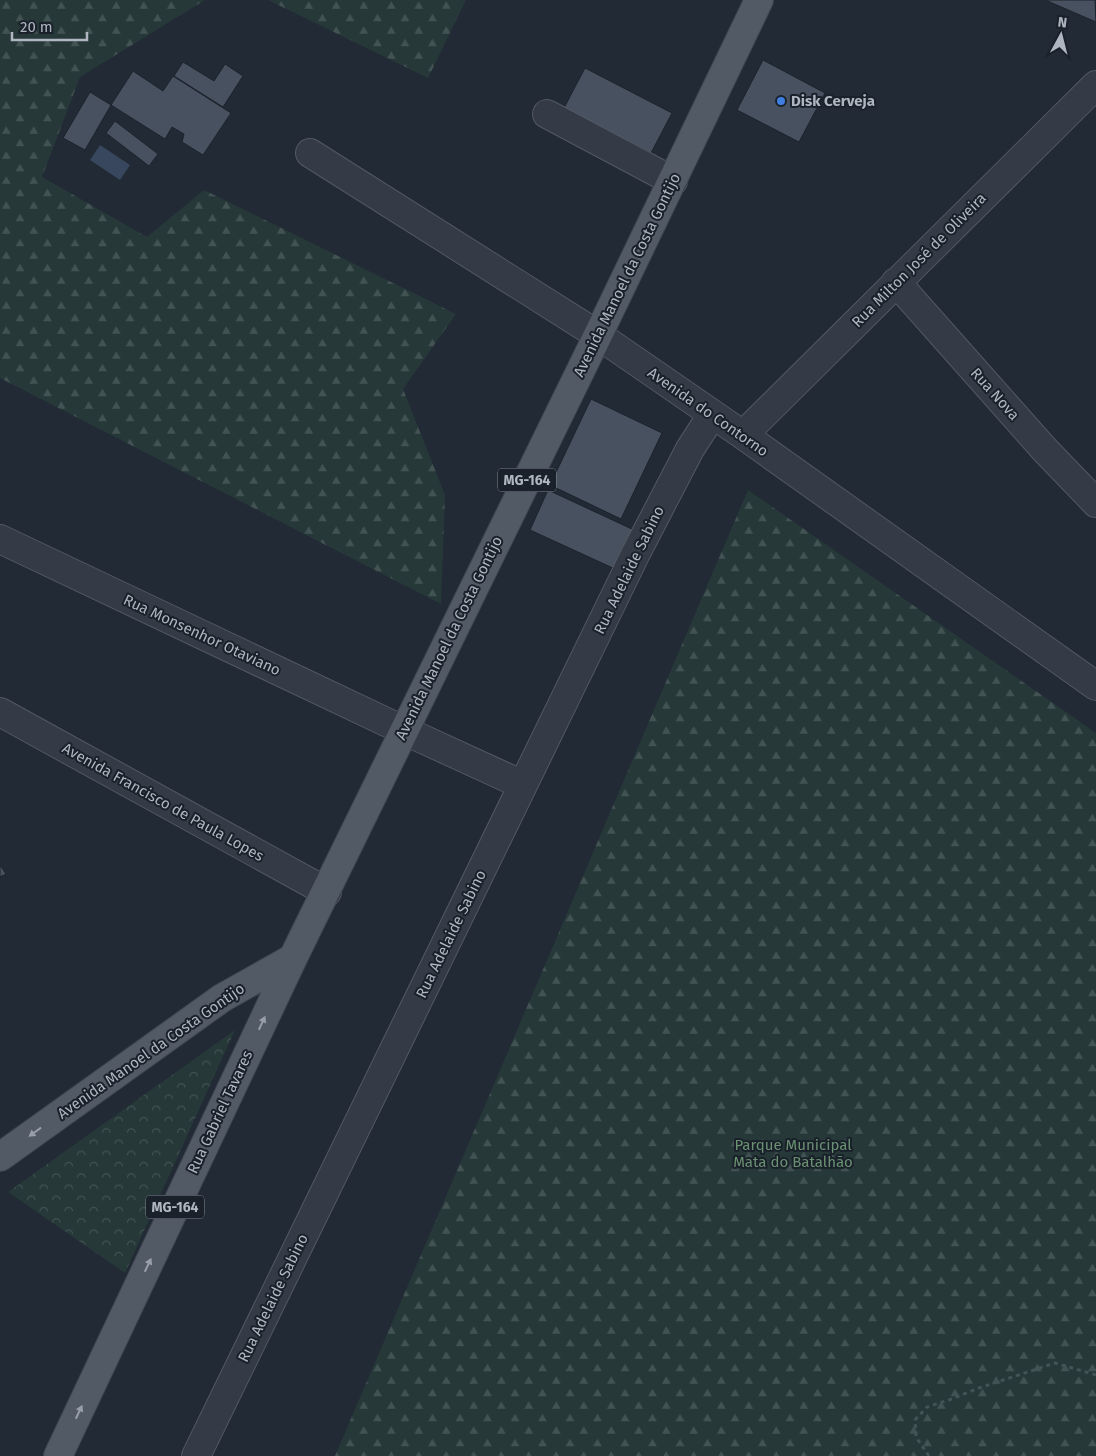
<svg xmlns="http://www.w3.org/2000/svg" width="1096" height="1456" font-family="'Fira Sans',sans-serif">
  <style>
    .forest { fill: url(#forest-firs) }
    .park { fill: url(#park-crowns) }
    .water { fill: #38475d }
    .building { fill: #48515f; stroke: #1c232c }
    .lines { fill: none; stroke-linecap: round; stroke-linejoin: round }
    .minor-casing { stroke: #525963; stroke-width: 30 }
    .major-casing { stroke: #3e454f; stroke-width: 30 }
    .path { stroke: #435356; stroke-width: 3; stroke-dasharray: 4 4; stroke-linecap: butt }
    .minor { stroke: #353b46; stroke-width: 28 }
    .major { stroke: #525a66; stroke-width: 28 }
    .oneway { fill: #989fab }
    .shop-dot { fill: #3f7fe0; stroke: #1a212a; stroke-width: 2 }
    .labels { text-anchor: middle; dominant-baseline: central; stroke-width: 4; stroke-linejoin: round; paint-order: stroke }
    .shield { fill: #1a212a; stroke: #828994; stroke-width: 1 }
    .shield-label { font-size: 14px; font-weight: bold; fill: #afb6c2 }
    .poi-label { font-size: 15px; font-weight: bold; fill: #afb6c2; stroke: #1a212a; text-anchor: start }
    .street-label { font-size: 15px; fill: #afb6c2; stroke: #1a212a }
    .park-label { font-size: 15px; fill: #699172; stroke: #1a212a }
  </style>
  <defs>
    <pattern id="forest-firs" width="22" height="20" patternUnits="userSpaceOnUse" patternTransform="scale(1.25)"><rect width="22" height="20" fill="#263838"/><path d="M5 1l3.5 6h-7zM16 11l3.5 6h-7z" fill="#435353"/></pattern>
    <pattern id="park-crowns" width="20" height="18" patternUnits="userSpaceOnUse" patternTransform="scale(1.25)"><rect width="20" height="18" fill="#263838"/><path d="M2 6a3 3 0 1 1 6 0M12 15a3 3 0 1 1 6 0" fill="none" stroke="#435353"/></pattern>
  </defs>
  <rect width="100%" height="100%" fill="#212a35"/>
  <!-- forest -->
  <path class="forest" d="M0,0H205L80,77L42,177L147,237L204,190L456,314L403,389L445,495L441,604L0,378Z
    M268,0H466L428,78Z
    M748,490L1096,733V1456H335Z"/>
  <!-- park -->
  <path class="park" d="M235,1030L125,1273L8,1192Z"/>
  <!-- water -->
  <path class="water" d="M100,145L130,165L120,180L90,160Z"/>
  <!-- building -->
  <path class="building" d="M1045,0H1095L1096,22Z
    M763,60L825,93L799,142L737,110Z
    M183,62L214,81L225,64L243,76L223,107L174,76Z
    M585,68L672,113L651,153L564,108Z
    M133,71L163,91L173,76L231,113L203,155L182,142L184,134L172,127L165,139L111,105Z
    M90,92L111,105L85,150L63,138Z
    M115,121L158,154L149,166L106,133Z
    M591,399L662,433L621,519L550,485Z
    M548,490L634,530L615,569L530,530Z
    M0,865L6,874L0,877Z"/>
  <g class="lines">
    <defs>
      <path id="minor" d="M547,114L673,181
        M310,153L598,335L743,435L1096,686
        M896,282L1045,450L1096,503
        M743,435L1096,85
        M0,539L403,730L523,785
        M0,712L327,892
        M196,1456L636,553L690,449L712,415"/>
      <path id="major" d="M0,1157L222,998L293,958
        M58,1456L293,958L598,335L759,0"/>
    </defs>
    <!-- minor casing -->
    <use href="#minor" class="minor-casing"/>
    <!-- major casing -->
    <use href="#major" class="major-casing"/>
    <!-- path -->
    <path class="path" d="M929,1456L916,1437L915,1420L927,1407L949,1400L979,1388L1055,1363L1096,1375"/>
    <!-- minor -->
    <use href="#minor" class="minor"/>
    <!-- major -->
    <use href="#major" class="major"/>
  </g>
  <!-- one-way arrows -->
  <defs><path id="oneway-solid" d="M-6-.8H1V-3.2L6.5 0L1 3.2V.8H-6Z" transform="scale(1.25)"/></defs>
  <g class="oneway">
    <use href="#oneway-solid" transform="translate(262 1023) rotate(-65)"/>
    <use href="#oneway-solid" transform="translate(35 1132) rotate(144)"/>
    <use href="#oneway-solid" transform="translate(148 1265) rotate(-65)"/>
    <use href="#oneway-solid" transform="translate(79 1412) rotate(-65)"/>
  </g>
  <!-- markers -->
  <circle class="shop-dot" cx="781" cy="101" r="5"/>
  <g class="labels">
    <!-- shield labels -->
    <g class="shield">
      <rect x="498" y="468.5" width="58" height="23" rx="4"/>
      <rect x="146" y="1195.5" width="58" height="23" rx="4"/>
    </g>
    <g class="shield-label">
      <text x="527" y="480">MG-164</text>
      <text x="175" y="1207">MG-164</text>
    </g>
    <!-- poi labels -->
    <g class="poi-label">
      <text x="791" y="101">Disk Cerveja</text>
    </g>
    <!-- street labels -->
    <g class="street-label">
      <text transform="translate(919 260) rotate(-45)">Rua Milton José de Oliveira</text>
      <text transform="translate(627 275) rotate(-64)">Avenida Manoel da Costa Gontijo</text>
      <text transform="translate(995 394) rotate(48)">Rua Nova</text>
      <text transform="translate(708 412) rotate(35)">Avenida do Contorno</text>
      <text transform="translate(629 570) rotate(-64)">Rua Adelaide Sabino</text>
      <text transform="translate(202 635) rotate(25)">Rua Monsenhor Otaviano</text>
      <text transform="translate(449 638) rotate(-64)">Avenida Manoel da Costa Gontijo</text>
      <text transform="translate(163 802) rotate(29)">Avenida Francisco de Paula Lopes</text>
      <text transform="translate(451 934) rotate(-64)">Rua Adelaide Sabino</text>
      <text transform="translate(151 1051) rotate(-35)">Avenida Manoel da Costa Gontijo</text>
      <text transform="translate(220 1112) rotate(-65)">Rua Gabriel Tavares</text>
      <text transform="translate(273 1298) rotate(-64)">Rua Adelaide Sabino</text>
    </g>
    <!-- park labels -->
    <g class="park-label">
      <text x="793" y="1145">Parque Municipal<tspan x="793" dy="17">Mata do Batalhão</tspan></text>
    </g>
  </g>
  <!-- north arrow -->
  <g transform="translate(1061 35) rotate(7)" stroke="#1a212a" stroke-width="4" paint-order="stroke">
  <path d="M0-4L9 19L0 12L-9 19Z" fill="#afb6c2"/>
  <text y="-8" font-size="14" font-weight="bold" text-anchor="middle" fill="#afb6c2">N</text>
  </g>
  <!-- scale -->
  <path d="M12 32v8h75v-8" fill="none" stroke="#afb6c2" stroke-width="2.5"/>
  <text x="20" y="32" font-size="15" fill="#afb6c2" stroke="#1a212a" stroke-width="4" paint-order="stroke">20 m</text>
</svg>
